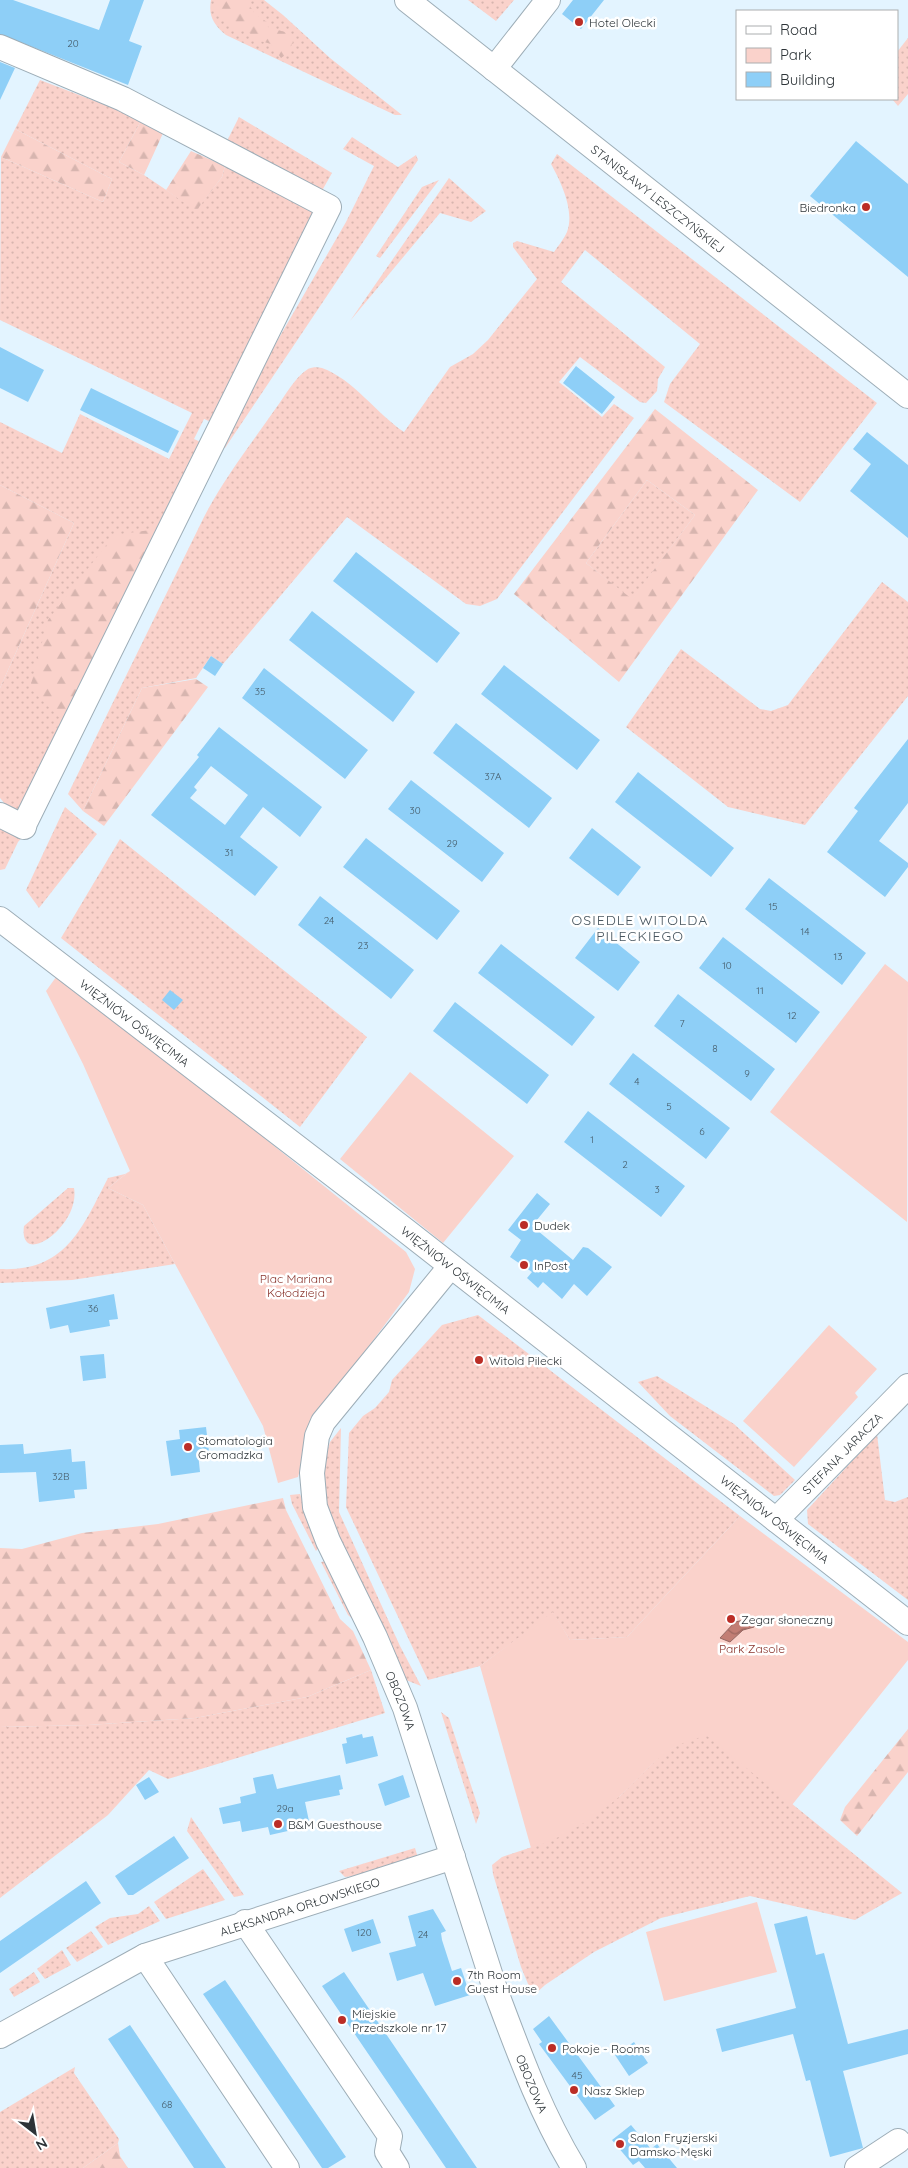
<svg xmlns="http://www.w3.org/2000/svg" width="908" height="2168" font-family="Quicksand,sans-serif">
  <style>
    .grass { fill: url(#grass-dots) }
    .forest { fill: url(#forest-firs); fill-rule: evenodd }
    .park { fill: #fad2cb }
    .water { fill: url(#water-waves); stroke: #956762 }
    .building { fill: #8ecff7; fill-rule: evenodd }
    .lines { fill: none; stroke-linecap: round; stroke-linejoin: round }
    .minor-casing { stroke: #9dadb7; stroke-width: 26 }
    .minor { stroke: #fff; stroke-width: 24 }
    .poi-dot { fill: #bb2d26; stroke: #fff; stroke-width: 2 }
    .labels { text-anchor: middle; dominant-baseline: central; stroke-width: 5; stroke-linejoin: round; paint-order: stroke }
    .number-label { font-size: 10px; fill: #455b68 }
    .poi-label { font-size: 12px; fill: #2d3438; stroke: #fff; text-anchor: start }
    .street-label { font-size: 12px; fill: #2d3438; stroke: #fff }
    .park-label { font-size: 12px; fill: #8a352d; stroke: #fff }
    .neighbourhood-label { font-size: 14px; letter-spacing: 1px; fill: #495760; stroke: #fff }
  </style>
  <defs>
    <pattern id="grass-dots" width="8" height="8" patternUnits="userSpaceOnUse" patternTransform="scale(1.25)"><rect width="8" height="8" fill="#fad2cb"/><path d="M2 2h.1M6 6h.1" fill="none" stroke="#d7b5af" stroke-width="1.8" stroke-linecap="round"/></pattern>
    <pattern id="forest-firs" width="22" height="20" patternUnits="userSpaceOnUse" patternTransform="scale(1.25)"><rect width="22" height="20" fill="#fad2cb"/><path d="M5 1l3.5 6h-7zM16 11l3.5 6h-7z" fill="#d7b5af"/></pattern>
    <pattern id="water-waves" width="16" height="10" patternUnits="userSpaceOnUse" patternTransform="scale(1.25)"><rect width="16" height="10" fill="#c27d74"/><path d="M0 5q4-4 8 0t8 0" fill="none" stroke="#9e6760"/></pattern>
  </defs>
  <rect width="100%" height="100%" fill="#e3f4ff"/>
  <!-- grass -->
  <path class="grass" d="M211,0H264L283,15L330,58L402,115H395L226,35C214,25 208,16 211,0Z
    M468,0H514L496,21Z
    M908,38V94L898,106L892,99H897V52Z
    M40,80L142,119L119,162L144,175L196,210L222,177L225,166L316,213L211,422L204,419L194,439L207,445L67,725L21,823L0,798V688L74,523L0,485V422L62,453L80,414L169,459L192,413L0,320L1,157L103,202L112,179L15,129Z
    M239,117L332,173L319,196L226,143Z
    M352,137L398,167L416,155L418,160L225,448L217,445L346,222L374,166L343,149Z
    M557,154L877,403L800,502L664,402L670,384L700,344L585,250L561,282L665,367L658,379L657,391L646,403L640,402L580,357L559,382L602,417L614,404L634,418L497,599L480,606L466,604L347,517L223,664L211,656L196,678L142,688L83,811L68,794L204,517C224,478 251,444 276,408C285,396 295,377 308,369C312,367 318,367 322,368C353,379 377,414 404,432L450,367L473,354L488,340L537,279L513,247V243L517,241L554,252C558,246 564,239 567,232C575,211 561,182 551,164Z
    M449,178L486,211L471,222L440,213L350,321Z
    M439,180L380,258L376,256L422,187Z
    M647,480L695,515L632,600L586,563Z
    M882,582L908,602V696L805,825L728,807L626,727L681,649L760,709L771,711L788,705Z
    M65,807L97,834L39,908L26,890Z
    M0,820L27,832L18,842L5,869L0,870Z
    M120,839L367,1037L300,1127L61,938Z
    M130,1171L108,1188L143,1205L175,1264L72,1280L0,1283V1269C66,1272 82,1228 108,1178L125,1174Z
    M68,1188H74C81,1226 18,1270 24,1226Z
    M478,1315L740,1516L627,1637L570,1640L553,1613L480,1666L428,1680L346,1507L349,1433L363,1416L375,1408L389,1392L392,1380L442,1325Z
    M657,1376L734,1424L795,1480L780,1495L774,1496L670,1416L638,1382Z
    M341,1428L339,1512L400,1646L421,1686L406,1680L332,1527L322,1490L326,1455L330,1442Z
    M877,1434L885,1500L895,1502L908,1497V1600L808,1524L807,1510Z
    M300,1494L319,1547L316,1551L292,1504L290,1495Z
    M326,1561L357,1623L348,1615L321,1562Z
    M371,1670L385,1713L168,1779L149,1770L108,1815L0,1898V1727L88,1725L195,1718L307,1697Z
    M441,1712L449,1718L480,1813L476,1824Z
    M707,1735L902,1893L855,1920L750,1896L661,1918L594,1952L545,1985L533,1996L521,1967L493,1874L492,1865L502,1857L541,1844L620,1796L662,1754L688,1739Z
    M191,1817L244,1895L234,1897L187,1831Z
    M415,1848L418,1858L375,1873L345,1877L339,1871Z
    M203,1869L225,1900L166,1919L154,1902Z
    M149,1906L160,1921L108,1945L95,1927L110,1918L138,1914Z
    M91,1931L103,1947L77,1962L66,1948Z
    M62,1950L71,1965L45,1979L37,1969Z
    M34,1972L40,1982L14,1997L9,1989Z
    M75,2067L74,2073L119,2139L118,2143L83,2168H0V2112Z"/>
  <!-- forest -->
  <path class="forest" d="M215,0H246L255,14L267,22L268,27L288,33L293,42L288,53L281,58L271,44L257,40L246,30L232,29C224,16 212,19 215,0Z
    M142,119L164,131L144,175L119,162Z
    M15,129L112,179L103,202L1,157Z
    M191,151L225,166L222,177L196,211L166,190Z
    M655,409L758,490L619,682L514,594ZM647,480L695,515L632,599L586,563Z
    M0,485L74,523L0,688Z
    M165,528L67,725L30,688L48,620L114,535Z
    M196,679L208,687L104,826L83,811L142,688Z
    M283,1498L286,1510L340,1619L353,1631L371,1670L307,1697L195,1718L88,1725L0,1727V1548L22,1549L82,1533L158,1524Z
    M908,1729V1772L857,1836L840,1820L845,1807Z
    M118,2143L120,2156L128,2168H83Z"/>
  <!-- park -->
  <path class="park" d="M885,964L908,982L907,1222L770,1112Z
    M59,973L406,1252L415,1269L409,1292L312,1423L298,1477L278,1483L263,1426L143,1205L108,1188L130,1171L83,1064L46,991Z
    M410,1072L514,1156L443,1243L340,1159Z
    M829,1325L877,1369L855,1393L858,1397L794,1467L743,1421Z
    M740,1516L908,1642V1660L792,1805L707,1736C663,1744 651,1768 620,1796C595,1818 563,1838 531,1848L480,1666L553,1612L570,1640L627,1637Z
    M757,1902L777,1972L664,2001L646,1932Z"/>
  <!-- water -->
  <path class="water" d="M753,1618L754,1627L743,1630L730,1642L720,1638L735,1622Z"/>
  <!-- building -->
  <path class="building" d="M0,0H13L99,30L110,0H144L129,41L142,46L128,85L0,34Z
    M573,0H604L581,29L562,14Z
    M0,62L15,68L0,100Z
    M856,141L908,184V277L810,196Z
    M0,347L44,370L28,402L0,388Z
    M576,366L615,397L602,414L563,383Z
    M91,388L179,431L168,453L80,410Z
    M867,432L908,465V538L850,491L871,464L853,449Z
    M356,552L460,633L437,663L333,581Z
    M312,611L415,692L393,722L289,640Z
    M211,656L223,664L215,676L203,668Z
    M504,665L600,740L577,770L481,694Z
    M264,668L368,750L345,779L242,698Z
    M456,723L552,798L529,828L433,753Z
    M219,727L322,807L300,837L263,807L240,837L278,867L255,896L151,815L199,757L197,755ZM211,766L248,795L225,825L190,798L197,790L194,787Z
    M908,739V803L879,841L908,863V867L885,897L827,852L858,811L854,808Z
    M638,772L734,848L711,877L615,802Z
    M411,780L504,853L482,882L388,809Z
    M592,828L641,867L618,896L569,858Z
    M366,838L460,911L437,940L343,867Z
    M769,878L866,953L842,985L745,909Z
    M320,896L414,970L391,999L298,925Z
    M598,928L640,962L618,991L575,958Z
    M723,937L820,1012L796,1043L699,968Z
    M501,944L595,1017L572,1046L478,973Z
    M170,990L183,1000L174,1010L162,1000Z
    M678,994L775,1069L751,1101L654,1026Z
    M455,1002L549,1075L527,1104L433,1031Z
    M633,1053L730,1128L706,1159L609,1084Z
    M588,1111L685,1186L661,1217L564,1142Z
    M537,1193L550,1204L532,1226L573,1260L583,1247L588,1248L612,1267L587,1296L574,1284L562,1299L543,1282L538,1288L527,1278L532,1272L510,1257L521,1240L508,1230Z
    M114,1294L118,1319L109,1320L110,1326L70,1333L68,1325L50,1329L46,1308Z
    M104,1354L106,1378L83,1381L80,1356Z
    M206,1427L209,1452L198,1453L200,1472L171,1476L166,1441L180,1439L179,1430Z
    M23,1444L24,1454L71,1449L72,1462L85,1461L87,1489L74,1490L75,1498L39,1502L36,1472L0,1473V1445Z
    M362,1734L363,1738L373,1736L378,1756L346,1764L342,1744L347,1743L346,1738Z
    M273,1774L277,1789L340,1775L343,1789L339,1790L340,1795L305,1802L310,1826L270,1835L268,1827L242,1832L240,1821L223,1824L219,1808L241,1803L240,1797L256,1793L253,1778Z
    M403,1775L410,1797L385,1806L378,1784Z
    M149,1777L159,1792L145,1800L136,1785Z
    M174,1836L189,1858L133,1895H128L115,1876Z
    M86,1881L101,1903L0,1973V1941Z
    M433,1909L446,1931L441,1933L442,1940L452,1971L461,1968L470,1995L435,2006L423,1973L397,1981L389,1953L416,1946L408,1916Z
    M807,1916L816,1955L824,1953L848,2044L908,2029V2054L843,2071L863,2148L830,2157L810,2080L806,2081L793,2034L722,2052L716,2029L796,2008L774,1924Z
    M373,1919L381,1943L352,1952L344,1929Z
    M344,1972L477,2168H446L322,1986Z
    M225,1980L346,2157L328,2168H322L203,1994Z
    M549,2016L615,2106L595,2120L539,2044L542,2042L533,2029Z
    M130,2025L226,2168H194L108,2039Z
    M634,2042L648,2063L629,2076L615,2055Z
    M631,2125L651,2149L657,2144L677,2168H645L639,2161L633,2165L612,2140Z"/>
  <g class="lines">
    <defs>
      <g id="minor">
        <path id="s1" d="M407,0L908,396"/>
        <path d="M0,47L123,99L329,207L25,823L24,827L0,815"/>
        <path d="M494,69L548,0"/>
        <path id="s2" d="M0,919L405,1230L908,1623"/>
        <path id="s3" d="M450,1267L323,1422L317,1436L312,1473L315,1507L328,1541L375,1637L405,1708L495,1989C518,2050 540,2112 574,2168"/>
        <path id="s4" d="M776,1520L908,1386"/>
        <path d="M245,1922L390,2136L387,2152L397,2168"/>
        <path d="M145,1956L287,2168"/>
        <path id="s5" d="M0,2036L145,1956L453,1857"/>
        <path d="M857,2168L898,2141"/>
      </g>
    </defs>
    <!-- minor casing -->
    <use href="#minor" class="minor-casing"/>
    <!-- minor -->
    <use href="#minor" class="minor"/>
  </g>
  <!-- markers -->
  <g class="poi-dot">
    <circle cx="579" cy="22" r="5"/>
    <circle cx="866" cy="207" r="5"/>
    <circle cx="524" cy="1225" r="5"/>
    <circle cx="524" cy="1265" r="5"/>
    <circle cx="479" cy="1360" r="5"/>
    <circle cx="188" cy="1447" r="5"/>
    <circle cx="731" cy="1619" r="5"/>
    <circle cx="278" cy="1824" r="5"/>
    <circle cx="457" cy="1981" r="5"/>
    <circle cx="342" cy="2020" r="5"/>
    <circle cx="552" cy="2048" r="5"/>
    <circle cx="574" cy="2090" r="5"/>
    <circle cx="620" cy="2144" r="5"/>
  </g>
  <g class="labels">
    <!-- number labels -->
    <g class="number-label">
      <text x="73" y="43">20</text>
      <text x="260" y="691">35</text>
      <text x="493" y="776">37A</text>
      <text x="415" y="810">30</text>
      <text x="452" y="843">29</text>
      <text x="229" y="852">31</text>
      <text x="773" y="906">15</text>
      <text x="329" y="920">24</text>
      <text x="805" y="931">14</text>
      <text x="363" y="945">23</text>
      <text x="838" y="956">13</text>
      <text x="727" y="965">10</text>
      <text x="760" y="990">11</text>
      <text x="792" y="1015">12</text>
      <text x="682" y="1023">7</text>
      <text x="715" y="1048">8</text>
      <text x="747" y="1073">9</text>
      <text x="637" y="1081">4</text>
      <text x="669" y="1106">5</text>
      <text x="702" y="1131">6</text>
      <text x="592" y="1139">1</text>
      <text x="625" y="1164">2</text>
      <text x="657" y="1189">3</text>
      <text x="93" y="1308">36</text>
      <text x="61" y="1476">32B</text>
      <text x="285" y="1808">29a</text>
      <text x="364" y="1932">120</text>
      <text x="423" y="1934">24</text>
      <text x="577" y="2075">45</text>
      <text x="167" y="2104">68</text>
    </g>
    <!-- poi labels -->
    <g class="poi-label">
      <text x="589" y="22">Hotel Olecki</text>
      <text x="856" y="207" text-anchor="end">Biedronka</text>
      <text x="534" y="1225">Dudek</text>
      <text x="534" y="1265">InPost</text>
      <text x="489" y="1360">Witold Pilecki</text>
      <text x="198" y="1440">Stomatologia<tspan x="198" dy="14">Gromadzka</tspan></text>
      <text x="741" y="1619">Zegar słoneczny</text>
      <text x="288" y="1824">B&amp;M Guesthouse</text>
      <text x="467" y="1974">7th Room<tspan x="467" dy="14">Guest House</tspan></text>
      <text x="352" y="2013">Miejskie<tspan x="352" dy="14">Przedszkole nr 17</tspan></text>
      <text x="562" y="2048">Pokoje - Rooms</text>
      <text x="584" y="2090">Nasz Sklep</text>
      <text x="630" y="2137">Salon Fryzjerski<tspan x="630" dy="14">Damsko-Męski</tspan></text>
    </g>
    <!-- street labels -->
    <g class="street-label">
      <text stroke="none"><textPath href="#s1" startOffset="320">STANISŁAWY LESZCZYŃSKIEJ</textPath></text>
      <text stroke="none"><textPath href="#s2" startOffset="170">WIĘŹNIÓW OŚWIĘCIMIA</textPath></text>
      <text stroke="none"><textPath href="#s2" startOffset="575">WIĘŹNIÓW OŚWIĘCIMIA</textPath></text>
      <text stroke="none"><textPath href="#s4" startOffset="94">STEFANA JARACZA</textPath></text>
      <text stroke="none"><textPath href="#s2" startOffset="980">WIĘŹNIÓW OŚWIĘCIMIA</textPath></text>
      <text stroke="none"><textPath href="#s3" startOffset="499">OBOZOWA</textPath></text>
      <text stroke="none"><textPath href="#s5" startOffset="328">ALEKSANDRA ORŁOWSKIEGO</textPath></text>
      <text stroke="none"><textPath href="#s3" startOffset="904">OBOZOWA</textPath></text>
    </g>
    <!-- park labels -->
    <g class="park-label">
      <text x="296" y="1278">Plac Mariana<tspan x="296" dy="14">Kołodzieja</tspan></text>
      <text x="752" y="1648">Park Zasole</text>
    </g>
    <!-- neighbourhood labels -->
    <g class="neighbourhood-label">
      <text x="640" y="920">OSIEDLE WITOLDA<tspan x="640" dy="16">PILECKIEGO</tspan></text>
    </g>
  </g>
  <!-- legend -->
  <rect x="736" y="10" width="162" height="90" fill="#ffffff" stroke="#abaeaf"/>
  <rect x="746" y="26" width="25" height="8" fill="#ffffff" stroke="#abaeaf"/>
  <text x="780" y="35" font-size="15" fill="#2d3438">Road</text>
  <rect x="746" y="48" width="25" height="15" fill="#fad2cb" stroke="#abaeaf"/>
  <text x="780" y="60" font-size="15" fill="#2d3438">Park</text>
  <rect x="746" y="72" width="25" height="15" fill="#8ecff7" stroke="#abaeaf"/>
  <text x="780" y="85" font-size="15" fill="#2d3438">Building</text>
  <!-- north arrow -->
  <g transform="translate(35 2133) rotate(149)" stroke="#ffffff" stroke-width="4" paint-order="stroke">
  <path d="M0-4L9 19L0 12L-9 19Z" fill="#2d3438"/>
  <text y="-8" font-size="14" font-weight="bold" text-anchor="middle" fill="#2d3438">N</text>
  </g>
</svg>
